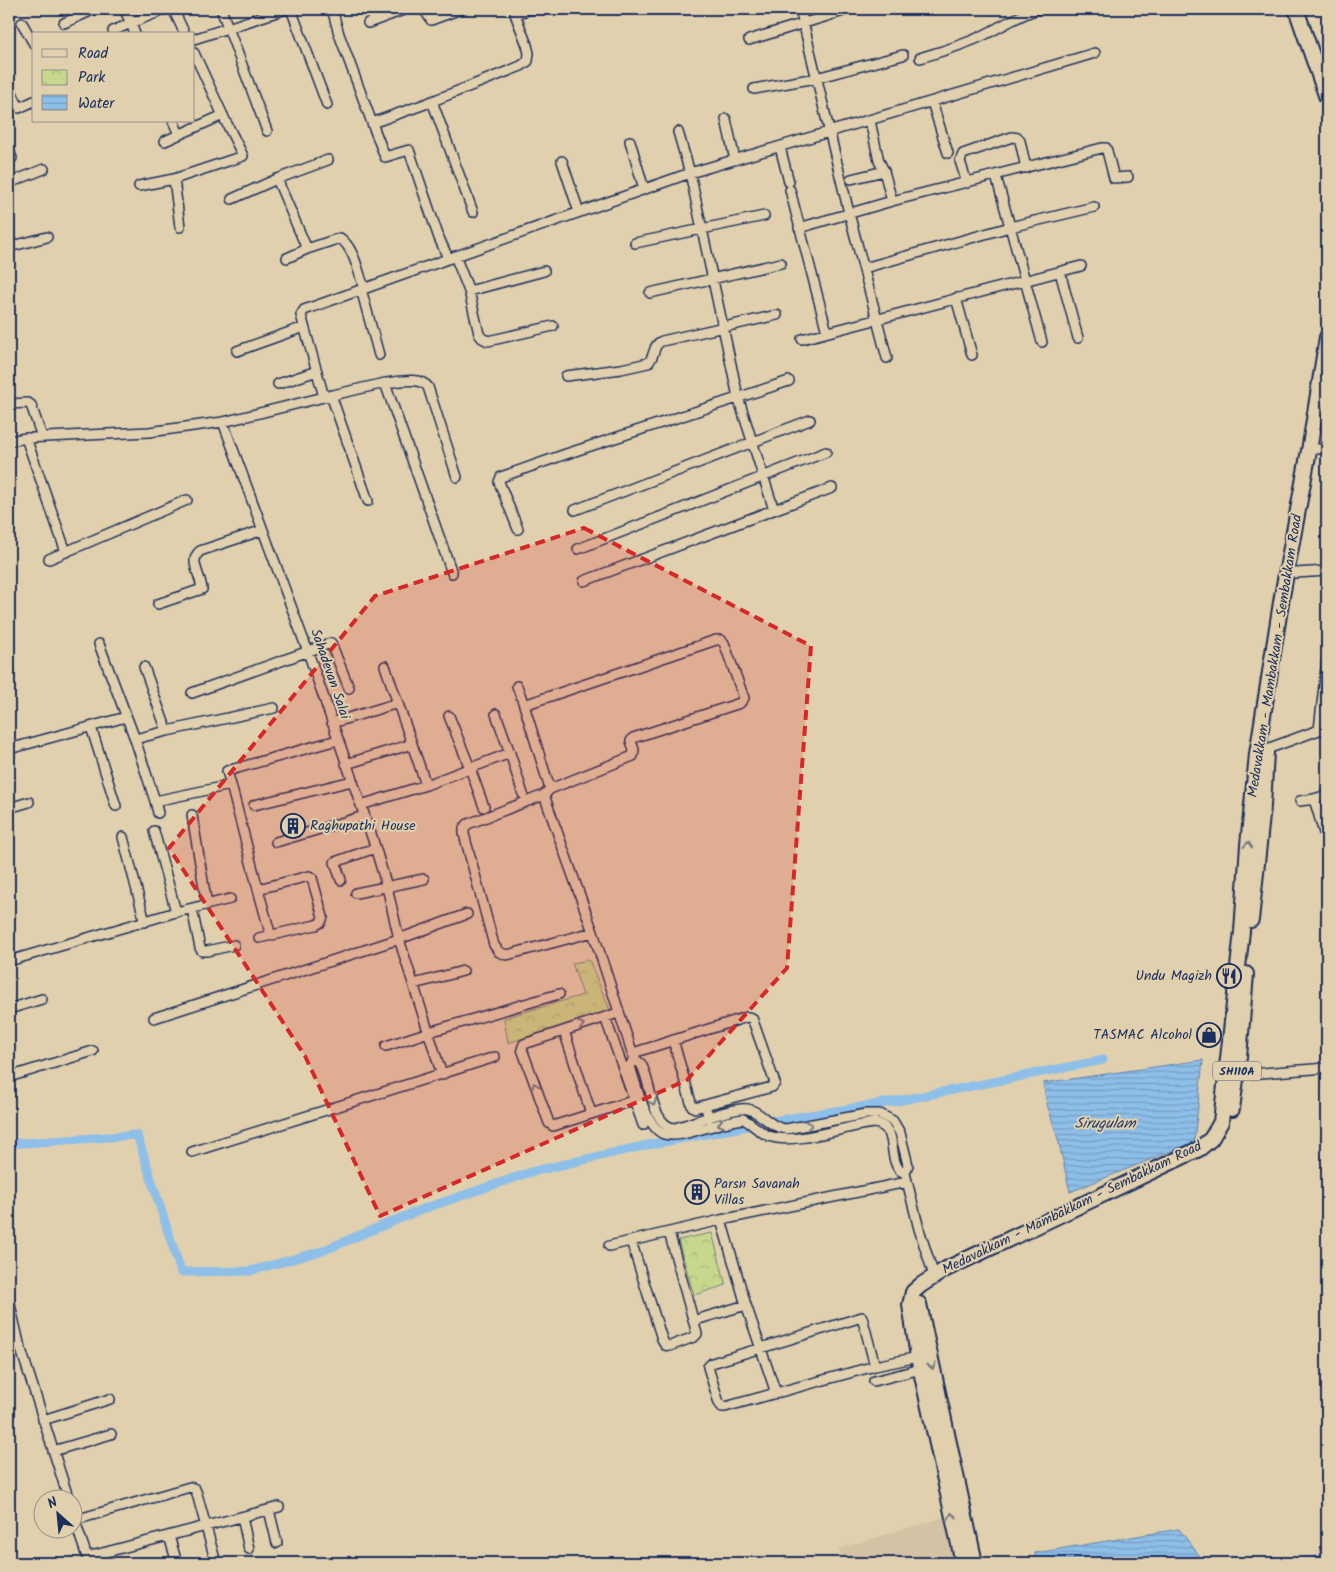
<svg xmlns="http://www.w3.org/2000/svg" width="1336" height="1572" font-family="Kalam,sans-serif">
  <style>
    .built { fill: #d4c2a5 }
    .park { fill: url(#park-crowns); stroke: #718476 }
    .water { fill: url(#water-rules); stroke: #6085b1 }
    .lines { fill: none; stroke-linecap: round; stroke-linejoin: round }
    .canal { stroke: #8ebfe9; stroke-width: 9 }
    .minor-casing { stroke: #1b2f5e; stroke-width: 12 }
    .primary-casing { stroke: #1b2f5e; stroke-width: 18 }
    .minor { stroke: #e1d0ad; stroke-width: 9 }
    .primary { stroke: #e1d0ad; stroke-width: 14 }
    .oneway { stroke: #747782 }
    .marked { fill: #d62828; fill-opacity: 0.2; stroke: #d62828; stroke-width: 4; stroke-dasharray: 10 6; stroke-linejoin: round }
    .labels { text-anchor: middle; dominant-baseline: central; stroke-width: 4; stroke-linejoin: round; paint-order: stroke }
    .shield { fill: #e1d0ad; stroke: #565f76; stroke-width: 1 }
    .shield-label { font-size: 12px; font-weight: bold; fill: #1b2f5e }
    .street-label { font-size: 14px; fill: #1b2f5e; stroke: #e1d0ad }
    .poi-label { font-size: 14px; fill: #1b2f5e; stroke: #e1d0ad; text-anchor: start }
    .water-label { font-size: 15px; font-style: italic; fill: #263d6c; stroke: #e1d0ad }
  </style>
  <defs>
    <pattern id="park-crowns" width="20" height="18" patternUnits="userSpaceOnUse" patternTransform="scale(1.25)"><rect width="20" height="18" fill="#c7d88d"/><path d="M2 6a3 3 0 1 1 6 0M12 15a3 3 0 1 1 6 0" fill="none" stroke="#aaba7c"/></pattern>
    <pattern id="water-rules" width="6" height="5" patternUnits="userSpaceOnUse" patternTransform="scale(1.25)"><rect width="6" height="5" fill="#8ebfe9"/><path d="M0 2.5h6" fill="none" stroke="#739cc0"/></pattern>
  </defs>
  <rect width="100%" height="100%" fill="#e1d0ad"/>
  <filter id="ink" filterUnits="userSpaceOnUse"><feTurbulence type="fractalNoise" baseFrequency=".02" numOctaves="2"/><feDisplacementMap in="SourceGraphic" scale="10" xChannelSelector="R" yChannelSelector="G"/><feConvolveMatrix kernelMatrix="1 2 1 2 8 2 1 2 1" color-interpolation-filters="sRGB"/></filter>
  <g filter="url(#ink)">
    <!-- built -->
    <path class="built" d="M948,1516L962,1563H842L838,1549Z"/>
    <!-- park -->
    <path class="park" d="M589,960L610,1010L508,1043L504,1018L583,995L572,963Z
      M712,1233L726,1285L694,1295L678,1240Z"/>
    <!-- water -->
    <path class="water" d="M1203,1060L1194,1142L1070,1192L1058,1139L1047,1104L1043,1083Z
      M1179,1529L1205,1563H1036L1035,1553Z
      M1327,1555V1563H1261Z"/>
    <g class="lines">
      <!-- canal -->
      <path class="canal" d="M772,1121L892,1102L1103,1060
        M9,1144L137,1135L181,1272L250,1271L322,1251L420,1210L531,1172L647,1145L748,1126"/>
      <defs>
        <path id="minor" d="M124,9L131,23L166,9
          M173,9L185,34
          M221,9L267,131
          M291,9L327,105
          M332,9L339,34L372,123L425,104L521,66L528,61L529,53L527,45L515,14L531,9
          M424,9L431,20L461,9
          M800,9L849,213L887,358
          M22,23L34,44
          M64,23L95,9
          M368,23L406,9
          M113,31L131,23L135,34
          M194,39L286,9
          M749,40L850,9
          M920,58C942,51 965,45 986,34C1004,25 1019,15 1038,9
          M9,86L19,108L34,101
          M754,89L816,78L903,55
          M432,101L473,212
          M932,102L948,153
          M726,119L735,160
          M173,121L179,134
          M870,121L879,161L884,171
          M372,123L385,157L409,150L439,238L448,258
          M678,132L690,173L738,397L774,510
          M165,141L223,115
          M630,141L644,189
          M780,147L789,182
          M9,151L12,158
          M328,160L277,179L307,249L340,238C354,248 358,271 364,288
          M562,161L579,212
          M996,176L1042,342
          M851,179L884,171L892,201
          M9,183L44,169
          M967,183L960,161L963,154L1012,137L1018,138L1020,141L1026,168
          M139,186L174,179
          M790,190L827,332
          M232,199L277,179
          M180,227L174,179L243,156L226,122L194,53
          M799,228L892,201L1102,148H1106L1107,151L1114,178L1128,177
          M635,243L764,216
          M9,247L47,237
          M455,256L469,291L479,334L482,338L488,341L553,326
          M287,258L307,249
          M864,268L1010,227L1094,207
          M1060,272L1078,338
          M361,289L379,355
          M469,291L544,271
          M650,293L781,263
          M956,298L972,355
          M802,339L1081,266
          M237,351L304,327
          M566,376L621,369L648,363C656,355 652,345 662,341L777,315
          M385,383C398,382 419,376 428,387L457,477
          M278,384L317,371
          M331,395L368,501
          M324,397L385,383L452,573
          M9,404L28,403L31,405L42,437
          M223,422L308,652L373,840L387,887L399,939L442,1075
          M26,438L66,552
          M9,441L26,438L149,432L223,422L324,397L301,315L304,310L690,173L1095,53
          M1318,449H1327
          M575,510L810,420
          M518,529L499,482L501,477L566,454L789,381
          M578,549L826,452
          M49,559L187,500
          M1296,573L1327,571
          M584,581L832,488
          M158,604L202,589C201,575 188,561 200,551L263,530
          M99,644L135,739L155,801L231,785L258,889L309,876L312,878L323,917L321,922L316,925L259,938
          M385,666L412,744
          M144,667L167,731
          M517,686L524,705
          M192,693L331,643L349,688
          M449,716L470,768L484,807
          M332,723L398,703
          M91,727L116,806
          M1319,730L1327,659
          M135,739L167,731L274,708
          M9,749L126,717
          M1261,749H1267L1327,727
          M510,753L523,794
          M346,764L412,744L426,785
          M231,785L227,771L337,740
          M544,795L593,932L507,955L499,952L494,945L464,834V828L468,824L544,795L550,789L524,705L716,640H721L724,643L744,698L740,703L633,738L631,741L634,750L633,756L550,789
          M1314,799L1327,843
          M155,801L158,813
          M1300,801L1314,799L1327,795
          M254,805L352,781
          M361,805L426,785L510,753L496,714
          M9,808L29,802
          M192,815L207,905
          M154,831L176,912
          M123,837L145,922
          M276,842L364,816
          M341,880L335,862L375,848
          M258,889L269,929
          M356,893L424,879
          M192,909L200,948L202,951H207L234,945
          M593,932L634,1058C635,1059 640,1063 641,1064C651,1080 651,1127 675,1128C691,1124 734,1106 748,1109C762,1112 770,1128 786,1129L866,1114H880L893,1121L900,1133L908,1165L905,1173L919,1229L934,1276
          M9,961L176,912L230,899
          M414,984L463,971
          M9,1009L42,999
          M618,1013L524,1044L522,1049L549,1123L553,1126L635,1100
          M605,1017L643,1125
          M154,1018L399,939L467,914
          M564,1031L591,1113
          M673,1040L692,1106L695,1108L705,1105
          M386,1046L429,1032L559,994
          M633,1053L747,1017L752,1018L775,1083L772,1087L705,1105L709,1118
          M634,1058L630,1066C635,1082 646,1128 664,1134C674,1137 687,1133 698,1130C713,1126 728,1121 743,1119C752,1123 759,1132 769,1136C796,1146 846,1125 875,1123C899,1128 888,1155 898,1168C900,1171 902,1172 905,1173
          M1236,1075L1327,1068
          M9,1077L93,1051
          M192,1152L495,1057
          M631,1241L662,1339L665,1345L670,1346L694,1337L697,1334L669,1232
          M609,1246L721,1220L907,1182
          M9,1300L19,1343L69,1500
          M746,1305L776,1393
          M699,1319L746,1305L721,1220
          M875,1366L862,1317L712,1363L708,1367L719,1403L722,1407H725L875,1366L918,1357
          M874,1381L921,1369
          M43,1420L110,1399
          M53,1451L111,1434
          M269,1510L277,1543
          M72,1512L89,1563
          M242,1517L249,1549
          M75,1520L190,1487L195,1489L197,1494L216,1563
          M169,1536L177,1563
          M87,1557L279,1507"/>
        <path id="primary" d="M1296,9L1327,98
          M1251,920L1263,806L1266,752
          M1232,1109L1239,1057L1246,974
          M919,1304L975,1563
          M963,1563L918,1357L910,1305L913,1292L921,1285L946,1269L1199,1149L1211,1139L1221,1122L1242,931L1248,845L1257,754L1282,596L1310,445L1327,337"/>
      </defs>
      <!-- minor casing -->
      <use href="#minor" class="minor-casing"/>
      <!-- primary casing -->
      <use href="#primary" class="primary-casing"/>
      <!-- minor -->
      <use href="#minor" class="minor"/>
      <!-- primary -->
      <use href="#primary" class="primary"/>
    </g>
    <!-- one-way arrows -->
    <defs><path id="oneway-chevron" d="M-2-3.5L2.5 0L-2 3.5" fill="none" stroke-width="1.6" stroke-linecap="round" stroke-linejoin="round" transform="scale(1.25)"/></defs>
    <g class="oneway">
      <use href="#oneway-chevron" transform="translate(1248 845) rotate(-85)"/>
      <use href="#oneway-chevron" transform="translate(581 1025) rotate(-18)"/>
      <use href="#oneway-chevron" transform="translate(535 1086) rotate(-111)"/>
      <use href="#oneway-chevron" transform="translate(653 1102) rotate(69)"/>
      <use href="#oneway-chevron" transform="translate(721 1124) rotate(164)"/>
      <use href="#oneway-chevron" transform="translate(809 1125) rotate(-12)"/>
      <use href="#oneway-chevron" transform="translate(932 1366) rotate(78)"/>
      <use href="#oneway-chevron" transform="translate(952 1516) rotate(-102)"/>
    </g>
  </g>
  <!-- marked area -->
  <path class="marked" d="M584,528L811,646L787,968L687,1080L380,1216L305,1056L169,848L375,596Z"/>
  <!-- icons -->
  <defs>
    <symbol id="building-ring" viewBox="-11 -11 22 22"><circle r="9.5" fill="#e1d0ad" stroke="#1b2f5e" stroke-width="1.5"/><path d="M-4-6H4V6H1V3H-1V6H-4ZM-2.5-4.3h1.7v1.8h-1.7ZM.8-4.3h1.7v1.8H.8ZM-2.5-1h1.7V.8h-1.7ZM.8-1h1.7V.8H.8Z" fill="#1b2f5e"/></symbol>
    <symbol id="restaurant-ring" viewBox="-11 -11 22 22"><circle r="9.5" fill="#e1d0ad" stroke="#1b2f5e" stroke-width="1.5"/><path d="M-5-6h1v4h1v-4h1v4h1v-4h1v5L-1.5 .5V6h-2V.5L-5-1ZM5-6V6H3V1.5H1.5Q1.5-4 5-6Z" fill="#1b2f5e"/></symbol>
    <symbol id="shop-ring" viewBox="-11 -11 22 22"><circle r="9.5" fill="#e1d0ad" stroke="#1b2f5e" stroke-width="1.5"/><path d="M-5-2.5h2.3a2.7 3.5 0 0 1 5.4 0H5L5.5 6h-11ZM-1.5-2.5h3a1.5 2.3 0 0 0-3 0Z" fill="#1b2f5e"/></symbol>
  </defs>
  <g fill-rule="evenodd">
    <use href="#building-ring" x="279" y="812" width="28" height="28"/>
    <use href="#restaurant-ring" x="1215" y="962" width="28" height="28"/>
    <use href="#shop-ring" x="1195" y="1021" width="28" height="28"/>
    <use href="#building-ring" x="683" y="1178" width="28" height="28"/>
  </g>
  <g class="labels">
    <!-- shield labels -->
    <rect class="shield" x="1213" y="1061.5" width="48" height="19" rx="4"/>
    <g class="shield-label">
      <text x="1237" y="1071">SH110A</text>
    </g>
    <!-- street labels -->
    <g class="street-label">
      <text transform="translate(1275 656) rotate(-81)">Medavakkam - Mambakkam - Sembakkam Road</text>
      <text transform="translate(330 674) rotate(71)">Sahadevan Salai</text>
      <text transform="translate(1072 1208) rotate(-26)">Medavakkam - Mambakkam - Sembakkam Road</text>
    </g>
    <!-- poi labels -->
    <g class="poi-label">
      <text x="310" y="826">Raghupathi House</text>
      <text x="1212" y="976" text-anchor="end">Undu Magizh</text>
      <text x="1192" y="1035" text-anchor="end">TASMAC Alcohol</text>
      <text x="714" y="1184">Parsn Savanah<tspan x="714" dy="16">Villas</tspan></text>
    </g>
    <!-- water labels -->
    <g class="water-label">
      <text x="1105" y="1124">Sirugulam</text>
    </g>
  </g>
  <!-- margin -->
  <rect width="1336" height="1572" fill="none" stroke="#e1d0ad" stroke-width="30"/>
  <rect x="15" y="15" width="1306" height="1542" fill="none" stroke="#1b2f5e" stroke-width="2" filter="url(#ink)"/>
  <!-- legend -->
  <rect x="32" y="32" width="162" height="90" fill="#e1d0ad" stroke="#92908d"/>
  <rect x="42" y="49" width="25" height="8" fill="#e1d0ad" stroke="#92908d"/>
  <text x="78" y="58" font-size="15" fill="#1b2f5e">Road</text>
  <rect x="42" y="70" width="25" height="15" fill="url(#park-crowns)" stroke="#92908d"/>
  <text x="78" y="82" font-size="15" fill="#1b2f5e">Park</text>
  <rect x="42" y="95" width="25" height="15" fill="url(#water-rules)" stroke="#92908d"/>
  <text x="78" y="108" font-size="15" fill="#1b2f5e">Water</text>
  <!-- north arrow -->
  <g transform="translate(58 1514) rotate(333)"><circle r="24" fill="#e1d0ad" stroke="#92908d"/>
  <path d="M0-4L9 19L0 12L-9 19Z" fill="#1b2f5e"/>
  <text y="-8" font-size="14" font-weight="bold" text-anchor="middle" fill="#1b2f5e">N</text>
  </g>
</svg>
